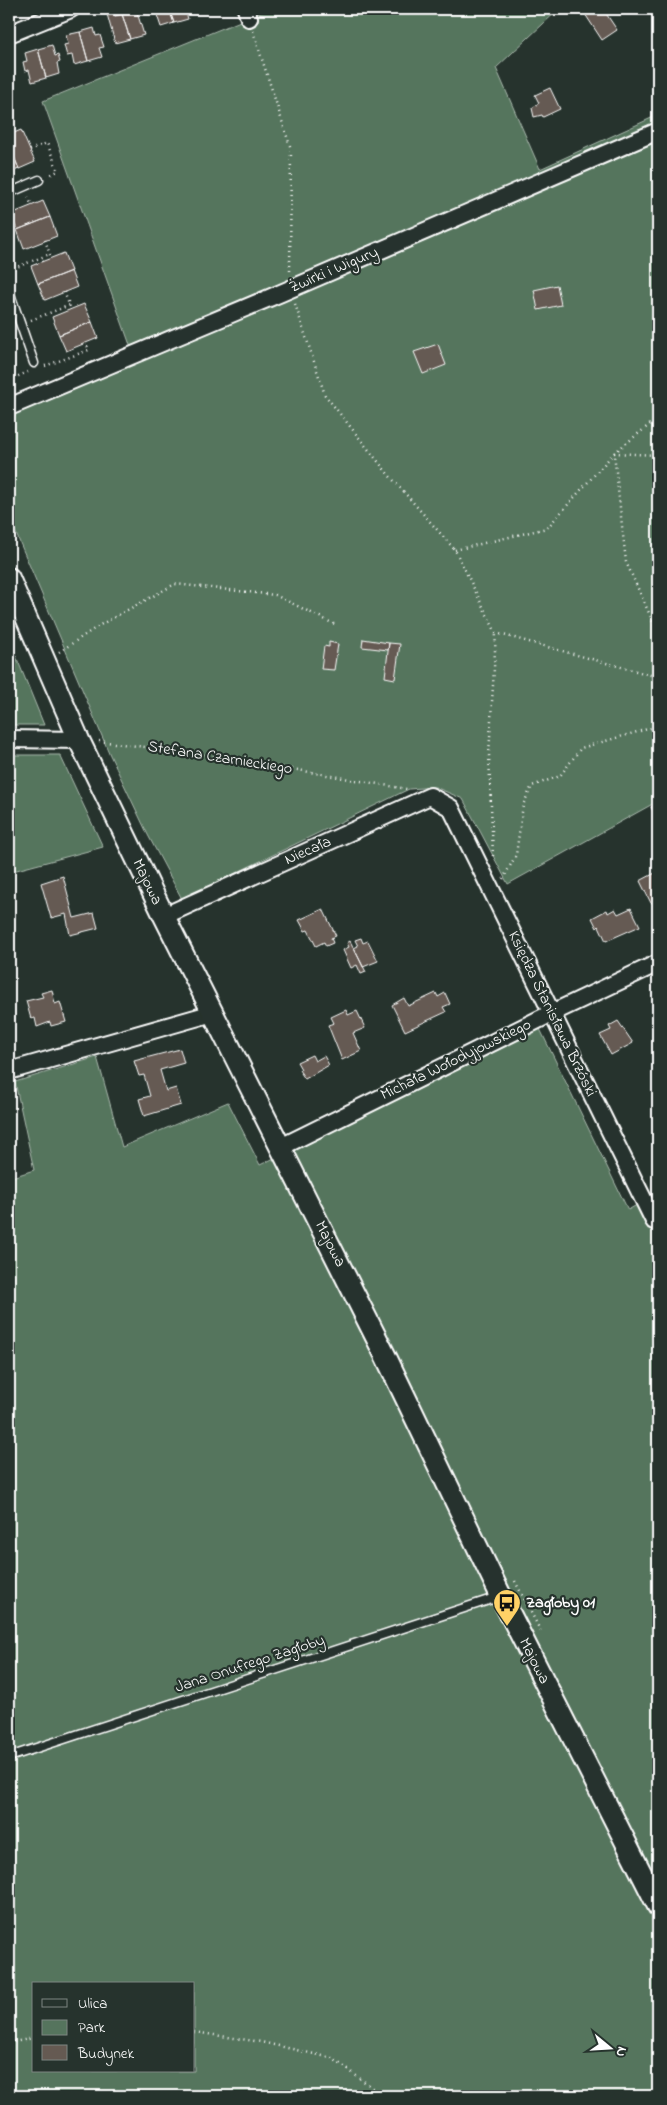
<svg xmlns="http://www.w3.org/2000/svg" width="667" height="2105" font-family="'Indie Flower',sans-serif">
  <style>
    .green { fill: #55745d; stroke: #aabaae; fill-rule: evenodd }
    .building { fill: #655a52; stroke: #fff }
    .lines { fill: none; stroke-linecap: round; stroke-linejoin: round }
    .service-casing { stroke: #fff; stroke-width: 11 }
    .minor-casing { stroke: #fff; stroke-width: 20 }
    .tertiary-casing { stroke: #fff; stroke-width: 24 }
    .path { stroke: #fff; stroke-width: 2.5; stroke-dasharray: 1 4; stroke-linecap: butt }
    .service { stroke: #26332d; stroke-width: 8 }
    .minor { stroke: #26332d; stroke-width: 16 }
    .tertiary { stroke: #26332d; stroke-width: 20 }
    .labels { text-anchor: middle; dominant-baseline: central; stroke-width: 4.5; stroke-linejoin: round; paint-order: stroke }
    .street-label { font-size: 16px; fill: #fff; stroke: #26332d }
    .poi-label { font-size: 16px; font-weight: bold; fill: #fff; stroke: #26332d; text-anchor: start }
  </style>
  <rect width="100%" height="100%" fill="#26332d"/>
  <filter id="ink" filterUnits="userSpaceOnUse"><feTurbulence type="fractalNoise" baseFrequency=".02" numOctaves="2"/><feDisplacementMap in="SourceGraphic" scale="10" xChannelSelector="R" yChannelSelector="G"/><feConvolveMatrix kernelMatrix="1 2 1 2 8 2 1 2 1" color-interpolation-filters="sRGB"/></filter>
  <g filter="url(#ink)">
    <!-- green -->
    <path class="green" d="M270,9H559L496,68L540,169L658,115V801L508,884L463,799L435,787L409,789L182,899L148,835L110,755L9,517V413L135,359L43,101Z
      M9,639L44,725H9Z
      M9,755H60L103,847L9,872Z
      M540,1029L628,1210L658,1193V2096H9V1178L34,1170L15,1082L97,1057L122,1147L228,1102L260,1165ZM34,1984H194V2071H34Z"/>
    <!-- building -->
    <path class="building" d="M128,9H136L144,35L130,39L122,14L129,12Z
      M155,9H169L174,23L161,27Z
      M169,9H185L188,19L174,23Z
      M592,9H603L617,30L602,40L585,14Z
      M114,12L115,16L122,14L130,39L115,43L107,14Z
      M94,28L96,36L100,35L104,47L99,48L102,57L88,61L80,32Z
      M80,32L88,61L74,65L72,55L67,56L64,45L68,44L66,35Z
      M52,45L55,56L58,55L60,62L57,63L59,74L46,78L38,49Z
      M38,49L46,78L32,82L29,70L25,71L23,62L27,61L25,53Z
      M550,88L560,109L543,117L542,115L534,117L532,108L539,103L535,95Z
      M21,130L35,162L19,169L9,145V135Z
      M9,145L19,169L9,173Z
      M43,201L50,217L17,230L11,214Z
      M50,217L57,236L24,249L17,230Z
      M64,253L71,271L38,284L31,266Z
      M71,271L77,287L45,300L38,284Z
      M557,285L561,305L538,310L534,290Z
      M84,304L92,322L59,335L52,317Z
      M92,322L98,338L66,351L59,335Z
      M438,344L446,365L423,374L414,352Z
      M363,639L389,643L388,650L362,647Z
      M329,642L338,644L334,670L321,669L324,646L329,647Z
      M389,643L400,644L395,679L385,677Z
      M658,804V821L651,807Z
      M657,872L658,900L651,903L640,881Z
      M63,876L74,918L94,913L98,928L70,935L66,914L51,918L41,883Z
      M631,908L640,926L606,941L599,926L597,928L592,918L607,910L608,913L615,909L618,914Z
      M323,909L336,936L331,938L333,943L326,946L324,942L316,946L308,930L305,931L299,920Z
      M361,938L363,943L368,941L378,961L363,967L354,948L358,946L355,940Z
      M350,941L366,972L361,974L357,965L351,968L343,950L349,947L347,943Z
      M52,990L55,1004L60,1002L66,1022L51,1026L50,1022L37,1027L35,1018L31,1019L26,1001L43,997L41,993Z
      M436,993L438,997L445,993L450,1004L443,1007L446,1012L405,1031L392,1005L404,998L408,1006Z
      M346,1010L348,1015L357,1011L365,1028L353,1033L361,1051L342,1060L328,1025L334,1023L331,1017Z
      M618,1021L633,1043L611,1055L600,1035L611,1030L609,1026Z
      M180,1049L184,1063L160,1070L166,1091L176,1088L181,1105L144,1116L139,1099L150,1096L144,1075L139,1076L134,1061Z
      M312,1055L315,1061L324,1056L329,1065L305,1079L299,1070L301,1069L297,1062Z"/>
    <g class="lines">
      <defs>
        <path id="service" d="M9,193L39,180
          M9,291L34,363
          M9,1757L501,1596"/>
        <path id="minor" d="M246,9L249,18
          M9,34L71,9
          M9,407L281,293L658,131
          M9,739L79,740
          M164,916L430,796L451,808L654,1221
          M9,1071L213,1013
          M281,1147L552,1013L658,963"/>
        <path id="tertiary" d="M9,578L79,740L164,916L386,1357L501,1596L658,1906"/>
      </defs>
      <!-- service casing -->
      <use href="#service" class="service-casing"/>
      <!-- minor casing -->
      <use href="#minor" class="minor-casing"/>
      <!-- tertiary casing -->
      <use href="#tertiary" class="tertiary-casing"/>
      <!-- path -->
      <path class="path" d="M253,31L291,149L290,272
        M30,150L47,143L58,171L48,176
        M28,197L32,206
        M45,240L51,258
        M9,270L50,254
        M64,292L71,309
        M295,304L325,395L388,474L455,550L496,633L658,677
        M31,320L70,305
        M45,366L89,350L86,343
        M9,380L28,372
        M658,418L614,453L626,562L658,633
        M455,550L547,528L614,453L658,455
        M59,652L100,625L175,584L275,595L334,624
        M99,741L229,758L407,789
        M493,856L489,755L496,633
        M503,879L516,855L523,805L532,786L560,776L581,748L658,726
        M515,1581L542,1634
        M194,2032L261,2042L332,2058L384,2096
        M9,2043L34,2038"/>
      <!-- service -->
      <use href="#service" class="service"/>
      <!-- minor -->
      <use href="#minor" class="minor"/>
      <!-- tertiary -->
      <use href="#tertiary" class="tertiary"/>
    </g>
  </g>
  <!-- icons -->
  <defs>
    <symbol id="bus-pin" viewBox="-11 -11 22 30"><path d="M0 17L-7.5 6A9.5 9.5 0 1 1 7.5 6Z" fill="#ffd166" stroke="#26332d"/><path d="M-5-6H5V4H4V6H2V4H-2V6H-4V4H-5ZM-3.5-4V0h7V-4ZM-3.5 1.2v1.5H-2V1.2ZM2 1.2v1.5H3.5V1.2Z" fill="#111"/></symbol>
  </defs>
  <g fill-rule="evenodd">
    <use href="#bus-pin" x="491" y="1587" width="32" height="43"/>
  </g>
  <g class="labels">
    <!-- street labels -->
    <g class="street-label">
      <text transform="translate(334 270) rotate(-23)">Żwirki i Wigury</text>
      <text transform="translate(220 758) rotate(9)">Stefana Czarnieckiego</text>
      <text transform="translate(308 851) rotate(-24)">Niecała</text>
      <text transform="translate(147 882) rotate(64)">Majowa</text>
      <text transform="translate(552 1014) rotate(64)">Księdza Stanisława Brzóski</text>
      <text transform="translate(456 1060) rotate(-26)">Michała Wołodyjowskiego</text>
      <text transform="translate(330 1244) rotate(63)">Majowa</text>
      <text transform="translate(534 1661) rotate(63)">Majowa</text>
      <text transform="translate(250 1664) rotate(-18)">Jana Onufrego Zagłoby</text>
    </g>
    <!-- poi labels -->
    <g class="poi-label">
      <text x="526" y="1603">Zagłoby 01</text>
    </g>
  </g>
  <!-- margin -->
  <rect width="667" height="2105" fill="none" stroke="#26332d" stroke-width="30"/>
  <rect x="15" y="15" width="637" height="2075" fill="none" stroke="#fff" stroke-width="2" filter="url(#ink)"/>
  <!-- legend -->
  <rect x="32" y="1982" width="162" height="90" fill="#26332d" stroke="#7d8581"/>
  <rect x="42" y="1999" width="25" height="8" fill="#26332d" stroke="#7d8581"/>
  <text x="78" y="2008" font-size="15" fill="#ffffff">Ulica</text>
  <rect x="42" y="2020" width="25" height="15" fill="#55745d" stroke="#7d8581"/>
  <text x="78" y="2032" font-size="15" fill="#ffffff">Park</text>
  <rect x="42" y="2045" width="25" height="15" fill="#655a52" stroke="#7d8581"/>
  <text x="78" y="2058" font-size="15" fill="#ffffff">Budynek</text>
  <!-- north arrow -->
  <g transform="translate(610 2048) rotate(108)" stroke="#26332d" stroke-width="4" paint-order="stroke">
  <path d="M0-4L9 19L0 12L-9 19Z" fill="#ffffff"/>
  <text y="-8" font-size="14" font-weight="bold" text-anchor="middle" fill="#ffffff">N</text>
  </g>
</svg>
